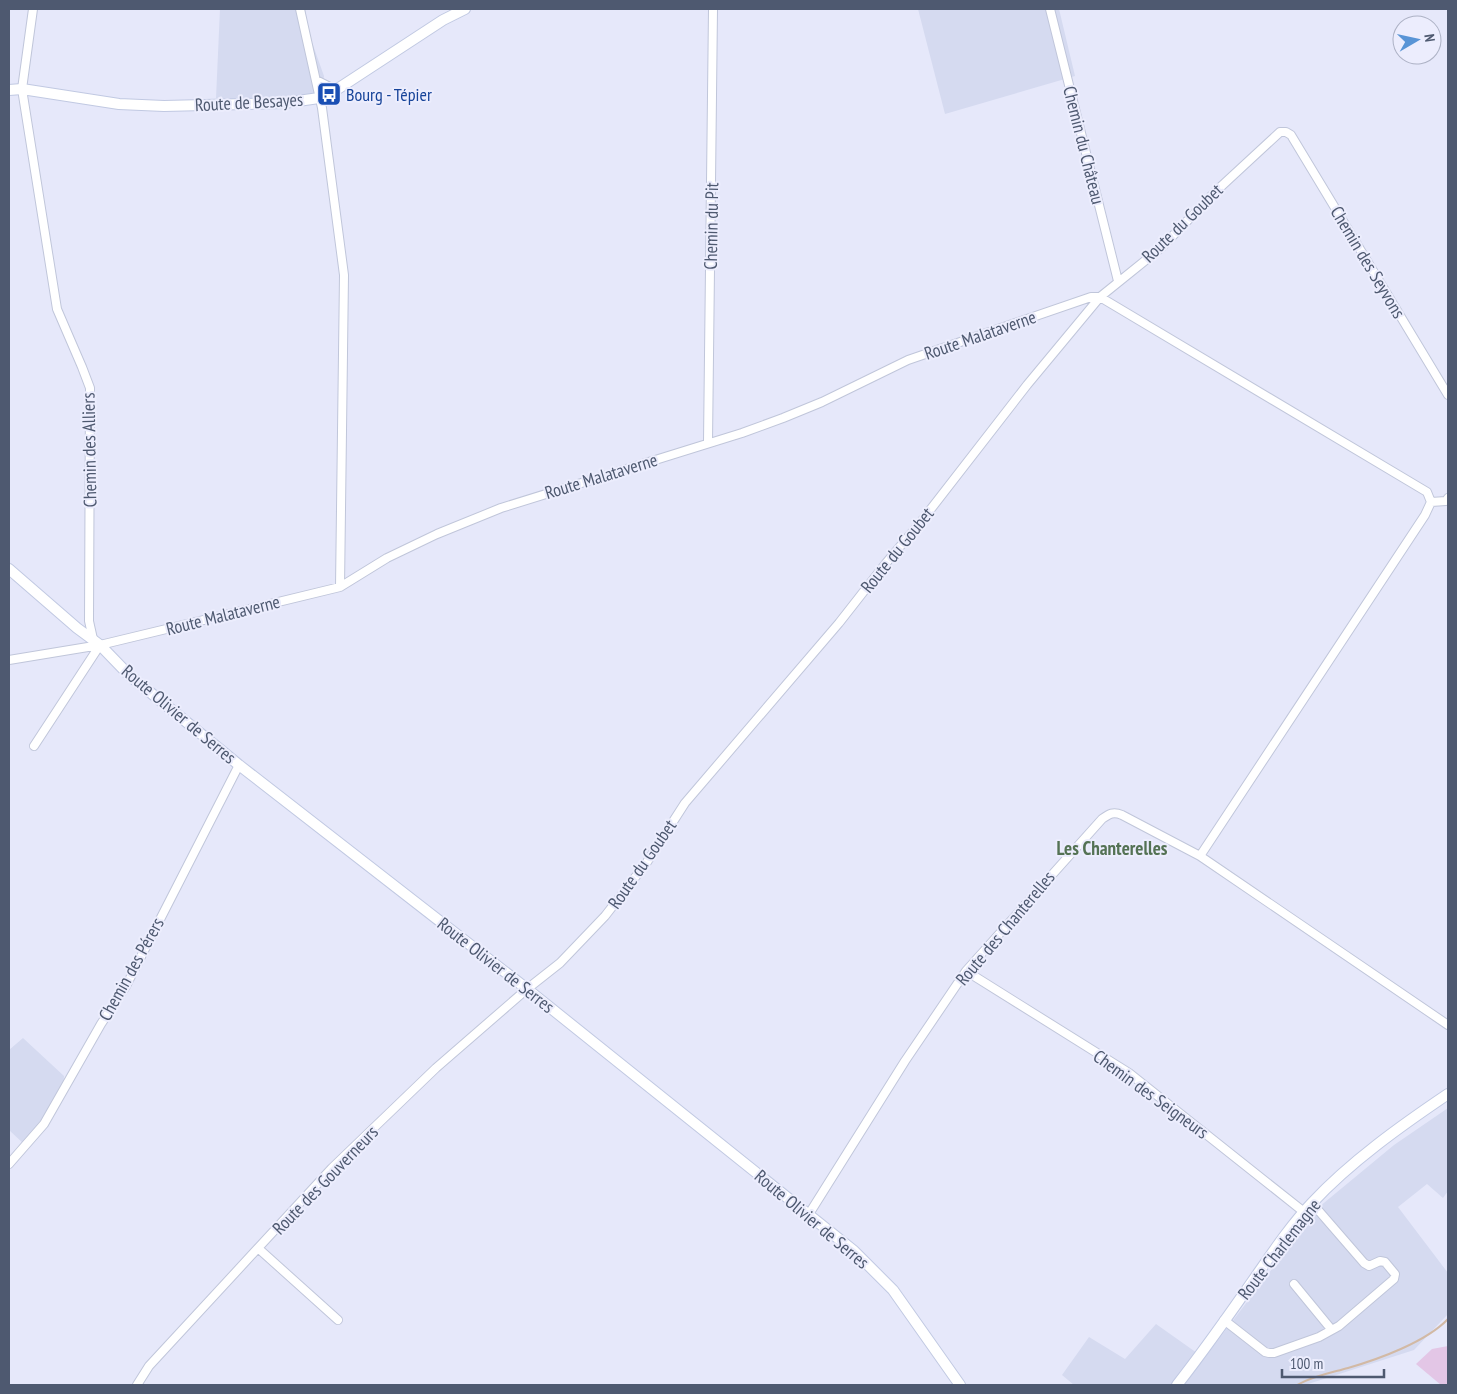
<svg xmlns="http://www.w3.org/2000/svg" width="1457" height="1394" font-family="'PT Sans Narrow',sans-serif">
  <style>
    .residential { fill: #d5daf0 }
    .green { fill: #e3c6e6 }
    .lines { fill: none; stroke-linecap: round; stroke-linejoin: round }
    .stream { stroke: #d2b9a4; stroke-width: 2 }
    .street-casing { stroke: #c0c6da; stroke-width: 10 }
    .secondary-casing { stroke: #c1c9e2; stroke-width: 12 }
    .street { stroke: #fff; stroke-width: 8 }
    .secondary { stroke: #fff; stroke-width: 10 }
    .labels { text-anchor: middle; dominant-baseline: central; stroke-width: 4; stroke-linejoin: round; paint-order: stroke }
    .transit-label { font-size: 18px; fill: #164399; stroke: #ecedfd; text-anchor: start }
    .street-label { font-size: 18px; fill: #4e5970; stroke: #ecedfd }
    .neighbourhood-label { font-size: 19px; font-weight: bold; fill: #547254; stroke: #ecedfd }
  </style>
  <rect width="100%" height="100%" fill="#e6e8fa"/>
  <!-- residential -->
  <path class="residential" d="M220,9H305L309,34L324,76L323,86L311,95L238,100L216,98Z
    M918,9H1059L1075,76L945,114Z
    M23,1038L64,1076L63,1088L60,1093L25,1145L9,1130V1050Z
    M1448,1108V1191L1443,1198L1427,1184L1398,1207L1448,1273V1314L1414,1350L1305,1385H1184L1319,1207L1394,1145Z
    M1156,1324L1197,1353L1172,1385H1074L1062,1375L1089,1337L1125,1359Z"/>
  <!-- green -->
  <path class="green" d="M1448,1346V1385H1441L1416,1364L1432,1349Z"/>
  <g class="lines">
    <!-- stream -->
    <path class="stream" d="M1297,1385C1313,1376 1330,1373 1348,1368C1379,1359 1426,1342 1448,1319"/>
    <defs>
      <path id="street" d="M33,9L22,89L57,309L82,367L90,388L89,621L93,639
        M300,9L322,108L344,275L340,587
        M1050,9L1118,281
        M316,80L336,90
        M708,442L713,9
        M1431,502L1446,501L1448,498
        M9,660L100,645L340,587L387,558L437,534L501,508L742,433L783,418L822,402L908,360L1091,297H1100L1427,492L1431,502L1425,515L1200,856
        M34,746L100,645
        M966,971L1129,1073L1304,1212
        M9,1164L44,1124L101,1024L126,986L239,765
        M809,1214L905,1061L966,971L1102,819C1109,814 1113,811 1122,815L1200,856L1448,1025
        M259,1249L338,1320
        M1294,1284L1331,1329
        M1224,1320L1265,1352L1269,1353H1274L1319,1337L1339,1326L1394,1279L1395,1274L1385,1262L1380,1261L1369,1266L1364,1263L1312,1203
        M137,1385L149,1366L332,1168L436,1068L527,989L560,963L605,916L647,862L685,803L839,623L886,563L920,523L1027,385L1100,297L1162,247L1214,193L1280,132H1286L1291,135L1448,395"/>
      <path id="secondary" d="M9,90L22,89L119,104L164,106L284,103L319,98L336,90L443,20L465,9
        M9,569L77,628L100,645L129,675L239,765L527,989L854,1251L893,1290L960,1385
        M1177,1385C1206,1348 1234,1308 1261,1269C1277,1246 1293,1223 1312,1203C1350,1162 1402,1125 1448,1094"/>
    </defs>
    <!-- street casing -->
    <use href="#street" class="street-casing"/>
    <!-- secondary casing -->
    <use href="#secondary" class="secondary-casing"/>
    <!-- street -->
    <use href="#street" class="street"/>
    <!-- secondary -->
    <use href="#secondary" class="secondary"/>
  </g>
  <!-- icons -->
  <defs>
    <symbol id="bus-square" viewBox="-11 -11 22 22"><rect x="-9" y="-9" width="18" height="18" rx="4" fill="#1a4fb4" stroke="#ecedfd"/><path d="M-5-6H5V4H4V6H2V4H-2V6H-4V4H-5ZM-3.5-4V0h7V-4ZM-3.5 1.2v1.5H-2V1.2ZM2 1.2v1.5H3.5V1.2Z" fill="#fff"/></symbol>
  </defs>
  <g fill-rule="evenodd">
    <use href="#bus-square" x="315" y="80" width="28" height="28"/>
  </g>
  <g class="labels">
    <!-- transit labels -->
    <g class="transit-label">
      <text x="346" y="94">Bourg - Tépier</text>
    </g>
    <!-- street labels -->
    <g class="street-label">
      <text transform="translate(249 102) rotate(-3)">Route de Besayes</text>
      <text transform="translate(1084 145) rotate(76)">Chemin du Château</text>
      <text transform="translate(1182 223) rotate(-44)">Route du Goubet</text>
      <text transform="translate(711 226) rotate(-89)">Chemin du Pit</text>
      <text transform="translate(1368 262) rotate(59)">Chemin des Seyvons</text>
      <text transform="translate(980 335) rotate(-19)">Route Malataverne</text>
      <text transform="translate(89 450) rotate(-91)">Chemin des Alliers</text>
      <text transform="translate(601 476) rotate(-17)">Route Malataverne</text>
      <text transform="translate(897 550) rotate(-51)">Route du Goubet</text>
      <text transform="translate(223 615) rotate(-14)">Route Malataverne</text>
      <text transform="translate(179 714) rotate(40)">Route Olivier de Serres</text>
      <text transform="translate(642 864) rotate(-55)">Route du Goubet</text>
      <text transform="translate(1005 928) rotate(-50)">Route des Chanterelles</text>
      <text transform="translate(496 965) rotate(38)">Route Olivier de Serres</text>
      <text transform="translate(131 969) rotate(-61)">Chemin des Pérers</text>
      <text transform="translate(1151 1094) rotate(36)">Chemin des Seigneurs</text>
      <text transform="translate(325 1180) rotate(-46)">Route des Gouverneurs</text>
      <text transform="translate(812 1219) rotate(40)">Route Olivier de Serres</text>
      <text transform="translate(1279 1249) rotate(-52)">Route Charlemagne</text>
    </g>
    <!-- neighbourhood labels -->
    <g class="neighbourhood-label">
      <text x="1112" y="848">Les Chanterelles</text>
    </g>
  </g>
  <!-- border -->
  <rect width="1457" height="1394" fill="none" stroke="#4e5970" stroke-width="20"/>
  <!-- north arrow -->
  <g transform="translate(1417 40) rotate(81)"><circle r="24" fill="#ecedfd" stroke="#adb2c5"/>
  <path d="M0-4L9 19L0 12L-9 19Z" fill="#5894d6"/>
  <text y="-8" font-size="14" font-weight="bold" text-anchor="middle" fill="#4e5970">N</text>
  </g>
  <!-- scale -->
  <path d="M1282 1369v8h102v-8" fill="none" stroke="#4e5970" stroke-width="2.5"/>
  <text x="1290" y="1369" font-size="15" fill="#4e5970" stroke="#ecedfd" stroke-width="4" paint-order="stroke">100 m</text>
</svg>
